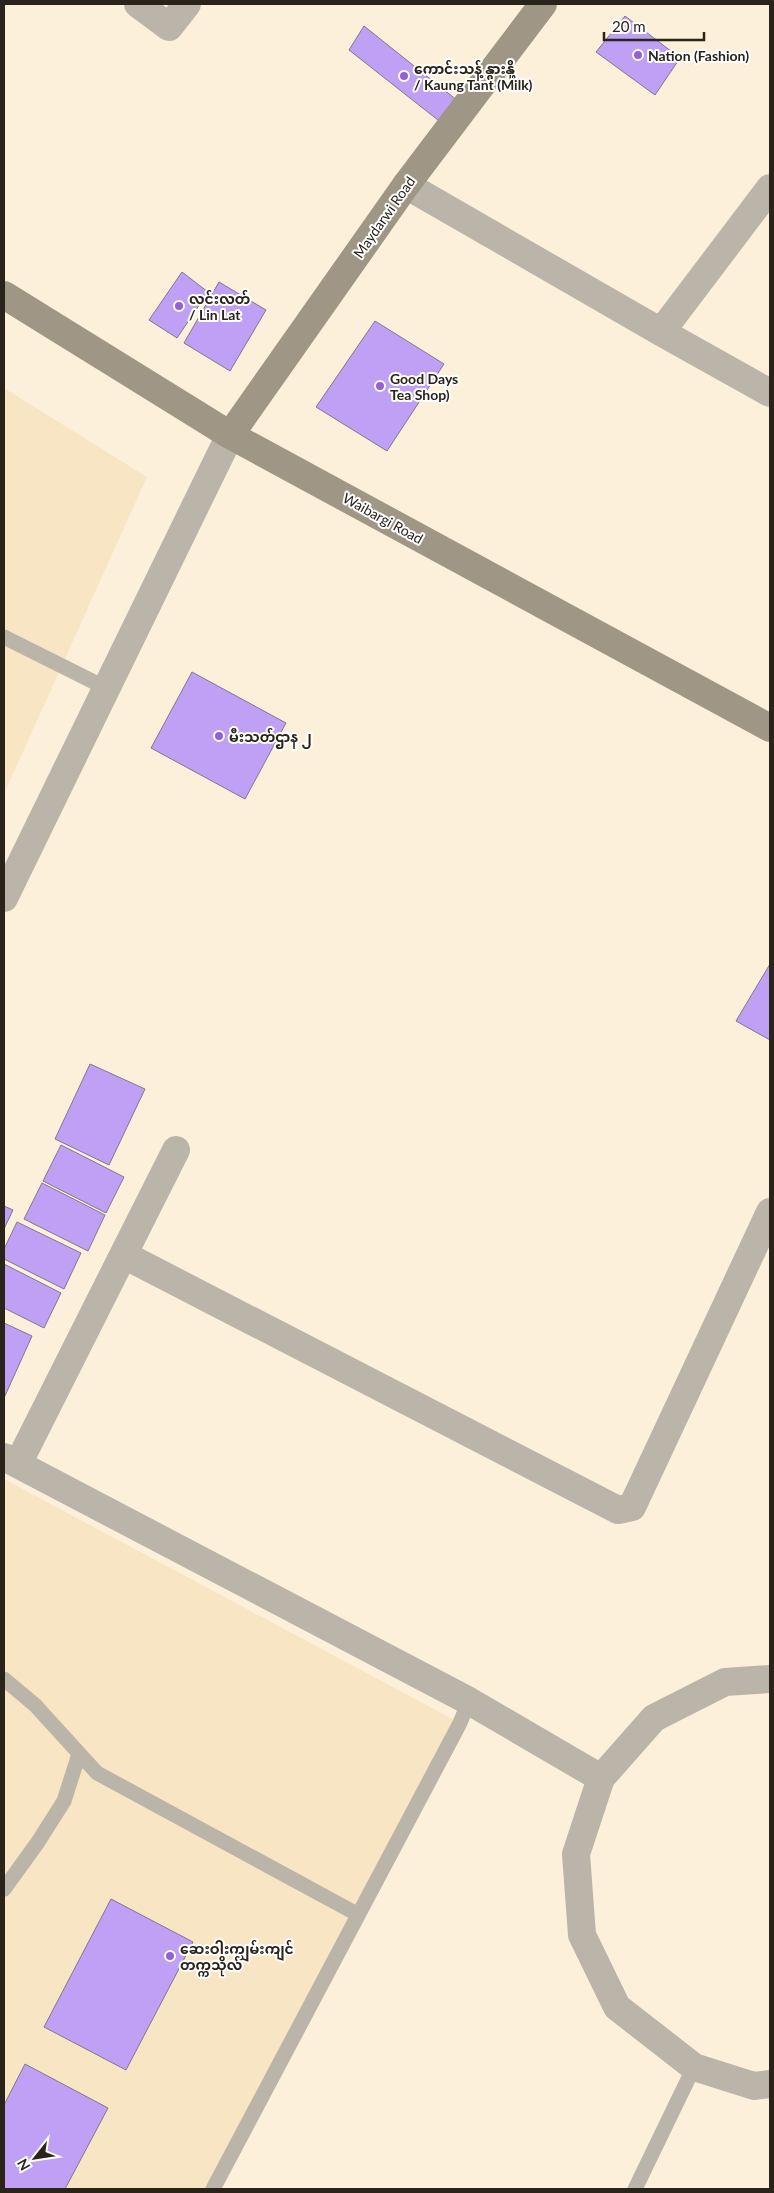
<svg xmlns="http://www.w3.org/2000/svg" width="774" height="2193" font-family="Lato,'Noto Sans Myanmar',sans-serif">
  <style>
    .built { fill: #f8e5c4 }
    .building { fill: #c0a0f4; stroke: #7f778f }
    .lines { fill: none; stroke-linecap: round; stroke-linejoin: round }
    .lane { stroke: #bbb4a9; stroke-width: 15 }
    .street { stroke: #bbb4a9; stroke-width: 28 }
    .secondary { stroke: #9f9686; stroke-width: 28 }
    .poi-dot { fill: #945fd8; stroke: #fff; stroke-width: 2 }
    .labels { text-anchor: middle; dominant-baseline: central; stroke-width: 4; stroke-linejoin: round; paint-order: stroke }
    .poi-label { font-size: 14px; font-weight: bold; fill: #292319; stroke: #fff; text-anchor: start }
    .street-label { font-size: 14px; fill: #292319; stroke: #fff }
  </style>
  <rect width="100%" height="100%" fill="#fdf0db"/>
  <!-- built -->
  <path class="built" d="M4,388L147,477L4,794Z
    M4,1479L460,1723L213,2189H4Z"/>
  <!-- building -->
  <path class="building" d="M625,16L680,58L655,95L596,52Z
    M364,26L458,101L443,124L349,50Z
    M182,272L208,292L177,338L149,320Z
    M219,282L266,310L230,371L184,343Z
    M375,321L444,364L387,451L316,407Z
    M192,672L286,723L245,799L151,748Z
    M770,964V1040L736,1021Z
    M90,1064L145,1089L109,1165L55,1139Z
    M61,1145L124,1177L106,1213L43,1181Z
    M42,1183L105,1215L88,1251L24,1219Z
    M4,1206L13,1210L4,1229Z
    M17,1222L81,1253L64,1289L4,1259V1249Z
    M4,1264L61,1293L44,1328L4,1308Z
    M4,1323L32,1336L4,1398Z
    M111,1899L193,1942L126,2070L44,2027Z
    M25,2064L108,2108L65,2189H4V2105Z"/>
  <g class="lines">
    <!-- lane -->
    <path class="lane" d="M4,637L106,688
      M4,1679L35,1705L97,1773L357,1914
      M4,1889L38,1842L64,1801L79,1754
      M213,2189L460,1723L469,1701
      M635,2189L694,2067"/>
    <!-- street -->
    <path class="street" d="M138,4L169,27L187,4
      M406,185L661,332L770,393
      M661,332L770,188
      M4,898L230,435
      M124,1255L618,1510L632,1507L770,1212
      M4,1457L469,1701L601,1778
      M18,1464L176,1150
      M770,1679L725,1682L654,1718L601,1778L576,1854L582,1935L617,2007L694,2067L754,2086L770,2084"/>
    <!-- secondary -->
    <path class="secondary" d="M4,295L230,435L770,728
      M230,435L406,185L543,4"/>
  </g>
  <!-- markers -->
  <g class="poi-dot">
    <circle cx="638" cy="55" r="5"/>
    <circle cx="404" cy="76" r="5"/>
    <circle cx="179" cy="306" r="5"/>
    <circle cx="380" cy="386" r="5"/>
    <circle cx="219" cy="736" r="5"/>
    <circle cx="170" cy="1956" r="5"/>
  </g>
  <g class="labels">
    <!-- poi labels -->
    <g class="poi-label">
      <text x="648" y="55">Nation (Fashion)</text>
      <text x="414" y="68">ကောင်းသန့် နွားနို့<tspan x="414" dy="16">/ Kaung Tant (Milk)</tspan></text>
      <text x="189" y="298">လင်းလတ်<tspan x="189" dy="16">/ Lin Lat</tspan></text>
      <text x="390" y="378">Good Days<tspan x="390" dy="16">Tea Shop)</tspan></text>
      <text x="229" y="736">မီးသတ်ဌာန ၂</text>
      <text x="180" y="1948">ဆေးဝါးကျွမ်းကျင်<tspan x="180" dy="16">တက္ကသိုလ်</tspan></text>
    </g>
    <!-- street labels -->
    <g class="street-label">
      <text transform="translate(384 217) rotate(-55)">Maydarwi Road</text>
      <text transform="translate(383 518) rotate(29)">Waibargi Road</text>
    </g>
  </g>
  <!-- border -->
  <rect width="774" height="2193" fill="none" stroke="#292319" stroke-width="10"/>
  <!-- north arrow -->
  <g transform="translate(35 2158) rotate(240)" stroke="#ffffff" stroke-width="4" paint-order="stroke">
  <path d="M0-4L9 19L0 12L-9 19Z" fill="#292319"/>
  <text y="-8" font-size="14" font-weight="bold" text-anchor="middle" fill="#292319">N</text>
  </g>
  <!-- scale -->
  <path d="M604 32v8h100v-8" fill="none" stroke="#292319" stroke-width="2.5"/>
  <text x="612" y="32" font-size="15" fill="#292319" stroke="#ffffff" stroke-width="4" paint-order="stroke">20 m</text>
</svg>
